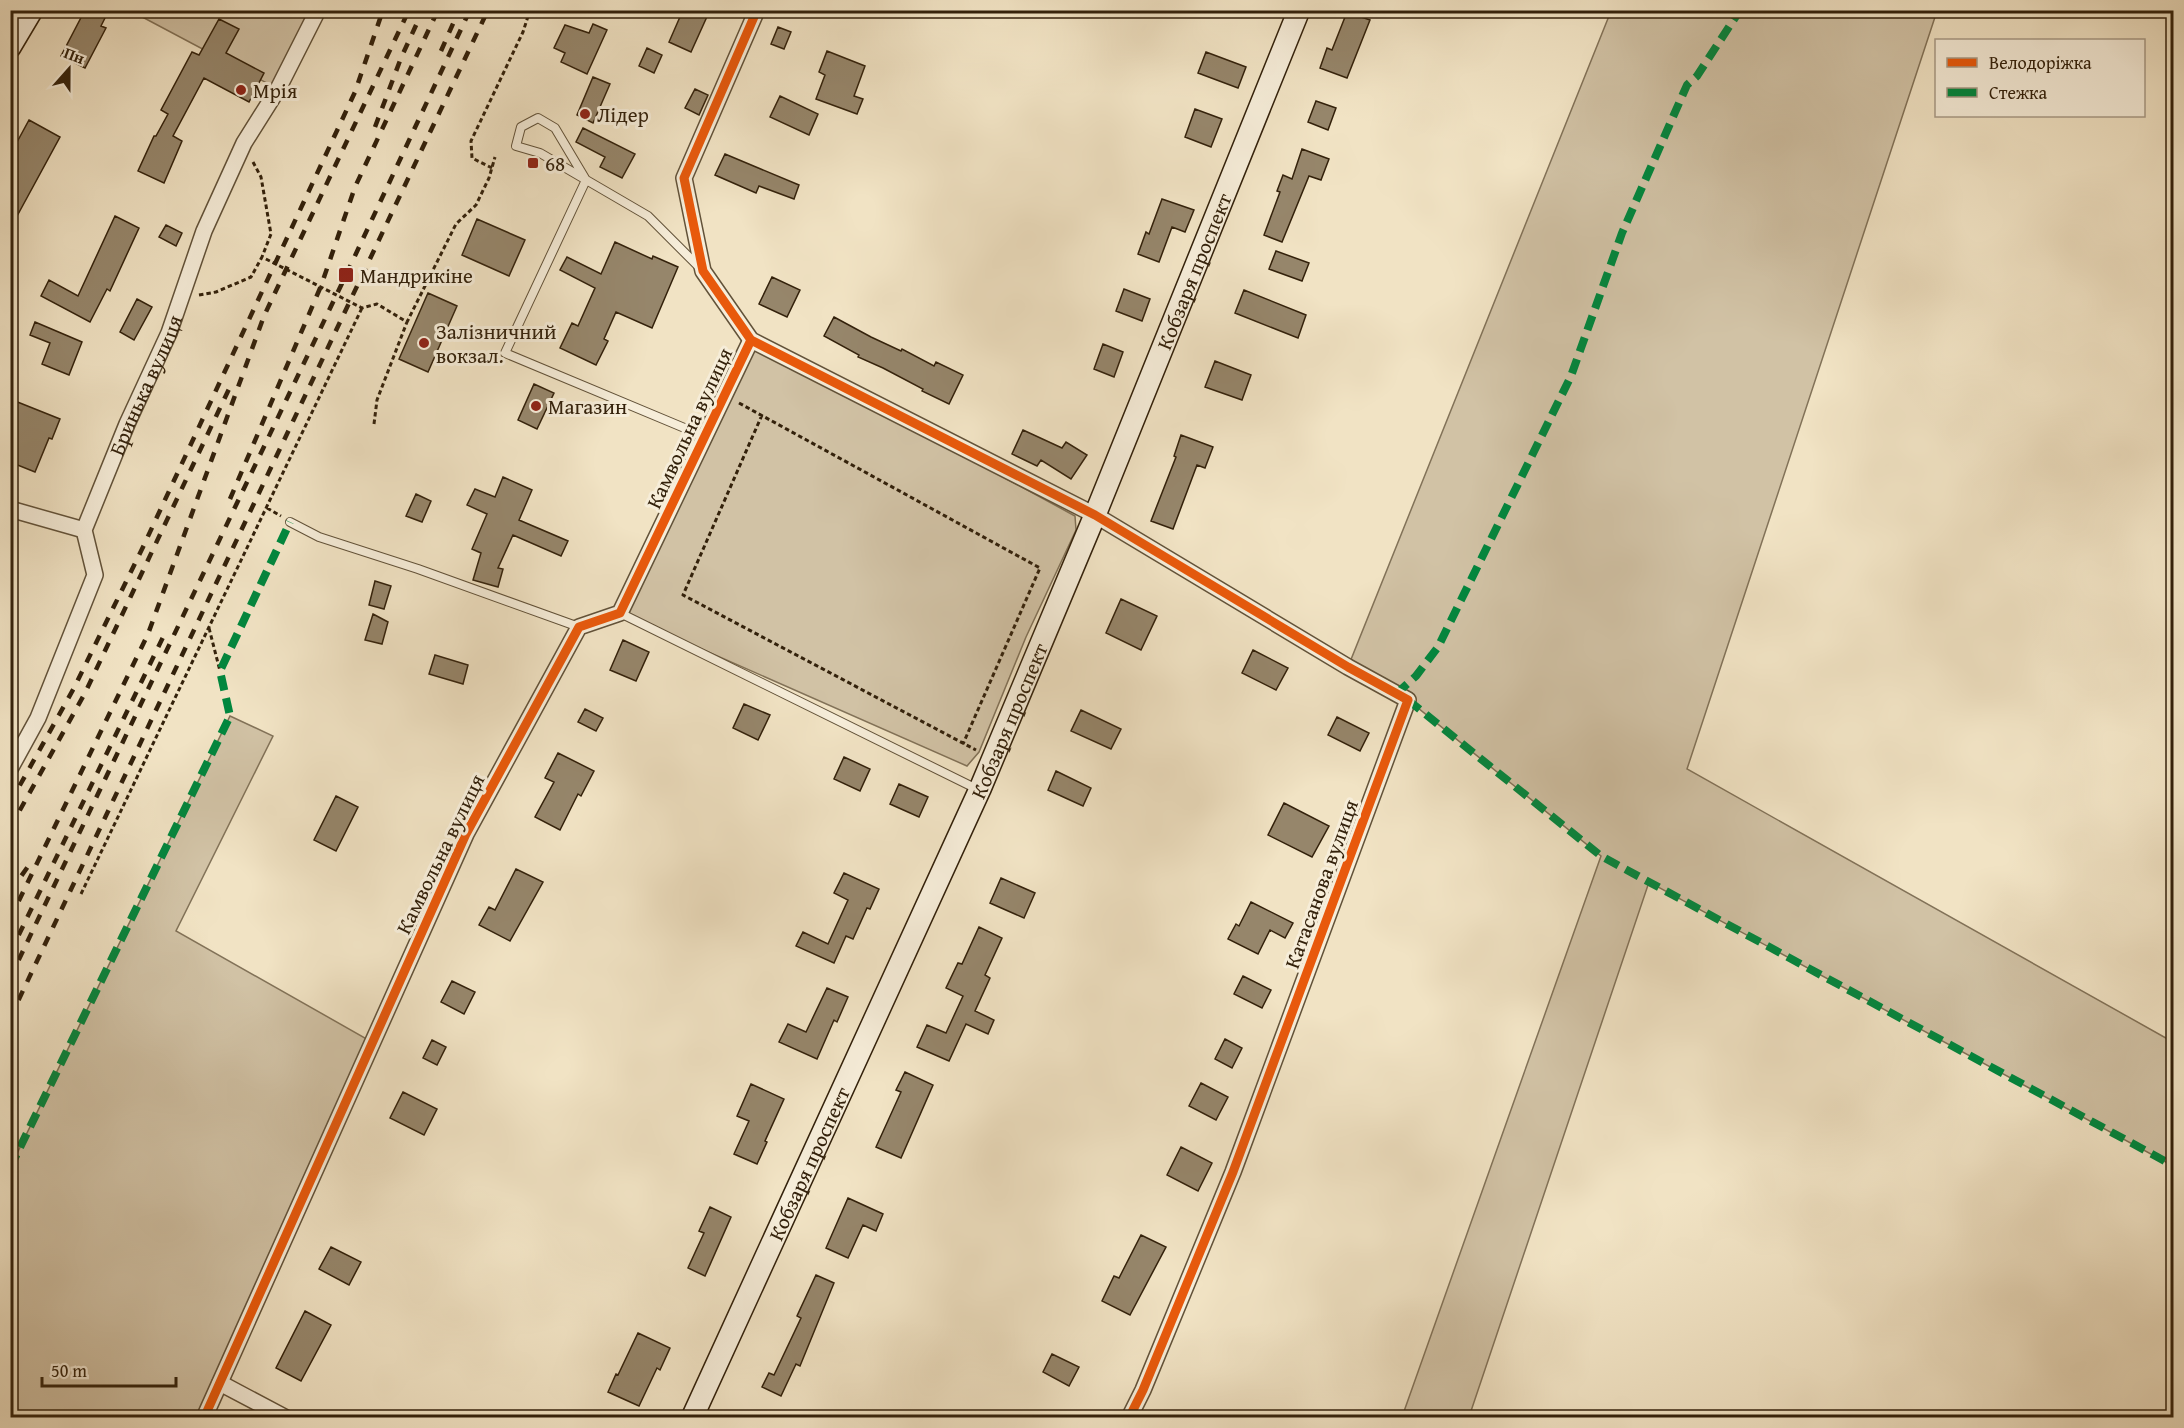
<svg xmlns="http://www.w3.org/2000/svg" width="2184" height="1428" font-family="'Gentium Book Plus',serif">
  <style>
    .green { fill: #d1c2a5; stroke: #827258; stroke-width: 1.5 }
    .building { fill: #96866b; stroke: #33210b; stroke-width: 1.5 }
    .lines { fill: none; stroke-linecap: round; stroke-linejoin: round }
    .service-casing { stroke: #625239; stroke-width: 10 }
    .minor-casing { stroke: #625239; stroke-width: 18 }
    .secondary-casing { stroke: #33210b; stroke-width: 24 }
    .path { stroke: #33210b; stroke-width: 3; stroke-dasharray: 4.5 3; stroke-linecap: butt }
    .service { stroke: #f6edd9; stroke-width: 8 }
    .minor { stroke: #f6edd9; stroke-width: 15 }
    .secondary { stroke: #f6edd9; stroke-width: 21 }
    .rail { stroke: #33210b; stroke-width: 4.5; stroke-dasharray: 10 10; stroke-linecap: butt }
    .quiet { stroke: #00873e; stroke-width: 8; stroke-dasharray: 15 8; stroke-linecap: butt }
    .cycleway-casing { stroke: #f6edd9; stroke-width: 13 }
    .cycleway { stroke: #e8590c; stroke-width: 9 }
    .poi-dot { fill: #8f2418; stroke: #f6edd9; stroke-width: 2 }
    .labels { text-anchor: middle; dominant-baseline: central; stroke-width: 6; stroke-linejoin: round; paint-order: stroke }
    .poi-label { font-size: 21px; fill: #33210b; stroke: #f6edd9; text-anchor: start }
    .street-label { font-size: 21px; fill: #33210b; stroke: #f6edd9 }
  </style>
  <rect width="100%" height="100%" fill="#f1e3c4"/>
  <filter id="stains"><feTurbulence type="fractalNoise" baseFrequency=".00333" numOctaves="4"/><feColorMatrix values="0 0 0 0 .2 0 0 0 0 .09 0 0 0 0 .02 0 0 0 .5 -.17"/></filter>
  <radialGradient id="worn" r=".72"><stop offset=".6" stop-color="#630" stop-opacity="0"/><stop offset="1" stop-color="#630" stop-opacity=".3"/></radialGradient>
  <!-- green -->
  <path class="green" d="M131,11H318L278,89Z
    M1611,11H1937L1687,769L2173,1042V1166L1649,882L1469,1417H1402L1601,856L1408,700L1348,667Z
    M751,340L1075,516L1076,530L1026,637L979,752L967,766L620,613Z
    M230,716L273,736L176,931L372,1042L204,1417H11L10,1168Z"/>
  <!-- building -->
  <path class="building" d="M85,10H109L101,26L106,28L85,68L61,56Z
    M683,10H710L691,52L669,42Z
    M1347,12L1370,20L1347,78L1320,68L1327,48L1332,50Z
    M219,19L239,29L226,53L264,73L249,102L204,78L173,136L182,141L164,183L138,171L154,136H156L168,114L161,110L192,52L199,55Z
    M593,24L607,30L587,74L561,62L565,53L554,48L565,25L589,33Z
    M778,27L791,32L784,49L771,44Z
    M647,48L662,55L654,73L639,66Z
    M827,51L865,66L854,96L863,99L857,114L816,99L825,75L819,72Z
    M1206,52L1246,67L1238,88L1198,73Z
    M593,77L610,84L593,123L577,115Z
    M695,89L708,95L699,115L685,108Z
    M780,96L818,114L809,135L770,117Z
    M1316,101L1336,108L1328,130L1308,122Z
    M1195,109L1222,119L1211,147L1185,137Z
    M29,120L60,137L10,229V155Z
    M583,128L635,154L622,178L600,167L605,157L576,142Z
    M1302,149L1329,159L1321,180L1309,176L1282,242L1264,235L1280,192L1277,191L1283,175L1292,179Z
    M725,154L799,185L794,199L759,186L756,193L715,175Z
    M1162,199L1194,210L1185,232L1172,227L1159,262L1138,254L1146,232L1149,234Z
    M115,216L139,228L110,291L107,289L90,322L41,296L49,280L78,296Z
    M477,219L525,240L509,276L462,255Z
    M166,225L182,233L176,246L159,237Z
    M615,242L652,259L653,256L678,267L652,328L616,312L604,339L608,341L596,365L560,348L572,323L578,326L595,288L560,270L567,257L601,274Z
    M1276,251L1309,263L1302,281L1269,269Z
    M772,277L800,290L787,317L759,304Z
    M1124,289L1150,299L1142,321L1116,311Z
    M1244,290L1306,315L1298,338L1235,313Z
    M428,293L457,306L428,372L399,359Z
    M137,299L152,307L134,340L120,332Z
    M834,317L871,337L901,351L902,349L934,366L936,362L963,375L949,404L922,391L923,389L883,368L858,357L859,355L824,336Z
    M35,322L82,342L69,375L42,364L50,343L30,335Z
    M1103,344L1123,352L1114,377L1094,369Z
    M1215,361L1251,375L1242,400L1205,387Z
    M534,384L554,393L537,429L518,420Z
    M10,399L60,419L52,439L49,438L35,472L10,462V436L15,425L10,423Z
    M1023,430L1062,448L1066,442L1087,455L1071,479L1041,460L1037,466L1012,454Z
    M1181,435L1213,447L1205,468L1197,465L1173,529L1151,521L1176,457L1174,456Z
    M503,477L532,490L519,520L568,541L561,556L513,535L498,568L503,569L498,587L473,580L481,553L472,549L487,514L467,505L475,489L495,497Z
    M416,494L431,501L422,522L406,516Z
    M375,581L391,586L384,609L369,605Z
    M1121,599L1157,616L1141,650L1106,633Z
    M373,614L388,622L382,644L365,640Z
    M623,640L649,652L636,681L610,670Z
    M1253,650L1288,668L1276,690L1242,673Z
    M435,655L468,665L463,684L429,674Z
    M744,704L770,715L758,740L733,728Z
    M585,709L603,718L596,731L578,722Z
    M1081,710L1121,729L1111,749L1071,731Z
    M1337,717L1369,733L1360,751L1328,735Z
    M558,753L594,771L581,796L578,794L560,830L535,817L554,782L545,778Z
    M844,757L870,769L860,791L834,779Z
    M1056,771L1091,788L1083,806L1048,790Z
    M899,784L928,797L919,817L890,804Z
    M336,796L358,807L336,851L314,840Z
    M1284,803L1329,826L1312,857L1268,835Z
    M516,869L543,882L510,941L479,925L489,907L495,910Z
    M844,873L879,889L870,909L867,908L853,939L846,936L834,963L796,946L803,932L828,944L848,900L834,893Z
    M1001,878L1035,893L1024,918L990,903Z
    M1251,902L1293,923L1285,938L1270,930L1258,954L1228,939L1236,924L1239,926Z
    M979,927L1002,938L985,975L990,978L975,1011L994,1020L988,1034L966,1024L949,1061L917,1047L927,1025L946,1033L963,996L946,988L958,963L962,964Z
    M1243,976L1271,990L1262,1008L1234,994Z
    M452,981L475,992L464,1014L441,1002Z
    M827,988L848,997L837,1022L834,1020L817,1059L779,1042L788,1024L806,1032Z
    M1225,1039L1242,1048L1232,1068L1215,1059Z
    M432,1040L446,1047L437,1065L423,1058Z
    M905,1072L933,1085L901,1158L876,1147L901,1092L896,1090Z
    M1201,1083L1228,1097L1216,1120L1189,1106Z
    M751,1084L784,1099L765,1141L767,1142L757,1164L734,1154L749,1121L737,1116Z
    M403,1092L437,1109L424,1135L390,1118Z
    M1181,1147L1212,1163L1198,1191L1167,1175Z
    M848,1198L883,1214L876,1231L863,1225L848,1258L826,1248Z
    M710,1207L731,1217L705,1276L688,1268L704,1233L699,1231Z
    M1141,1235L1166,1247L1130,1315L1102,1301L1114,1276L1119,1278Z
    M331,1247L361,1262L349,1285L319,1269Z
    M816,1275L834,1283L800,1366L796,1364L781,1396L762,1387L769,1373L774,1375L801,1318L797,1316Z
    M305,1311L331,1325L301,1381L276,1368Z
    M638,1333L670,1348L660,1370L657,1368L639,1406L608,1392L616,1374L618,1375Z
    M1052,1354L1079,1367L1069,1386L1043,1372Z"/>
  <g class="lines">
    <defs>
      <path id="service" d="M586,180L505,353L706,437
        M586,180L555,128L538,118L521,127L516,146L540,153L648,216L700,268
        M290,522L319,537L418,569L579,627
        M620,613L979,790"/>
      <g id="minor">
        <path d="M757,10L684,178L703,271L751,340L1095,515L1348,667L1408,700L1233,1172L1143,1390L1129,1418"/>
        <path d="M10,509L84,530"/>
        <path id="s1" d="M10,769L38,718L95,575L84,530L127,424L169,333L204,231L244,143L278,89L318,10"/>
        <path d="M220,1383L286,1418"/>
        <path d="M204,1418L466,834L579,627L620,613L751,340"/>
      </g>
      <g id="secondary">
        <path d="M10,47L32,10"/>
        <path id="s2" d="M692,1418L980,789L1095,515L1299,10"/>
      </g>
    </defs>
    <!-- service casing -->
    <use href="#service" class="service-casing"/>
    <!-- minor casing -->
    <use href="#minor" class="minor-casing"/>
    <!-- secondary casing -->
    <use href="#secondary" class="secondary-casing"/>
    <!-- path -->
    <path class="path" d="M253,162L261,177L271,234L262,257
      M492,168L472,158L471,141L523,32L530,10
      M199,295L216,292L251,277L262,257L362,308L377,304L407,322L456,224L476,205L489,178L495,157
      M739,403L1040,568L963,744
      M762,415L683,595L976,750
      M374,424L377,400L407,322
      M267,508L281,516
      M209,628L220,671
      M81,894L362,308"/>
    <!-- service -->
    <use href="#service" class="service"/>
    <!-- minor -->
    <use href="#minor" class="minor"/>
    <!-- secondary -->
    <use href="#secondary" class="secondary"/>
    <!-- rail -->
    <path class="rail" d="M441,51L459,10
      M375,127L401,58L423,10
      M230,499L321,286L355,187L438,10
      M10,803L74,688L143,547L355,92L383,10
      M10,828L85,693L229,389
      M10,892L29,865
      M10,919L148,634L264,316L409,10
      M10,953L167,629
      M10,978L346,275L470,10
      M10,1018L488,10"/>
    <!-- quiet -->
    <path class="quiet" d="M1396,694L1416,676L1438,647L1571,376L1622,233L1687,85L1697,76L1740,10
      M1408,700L1601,856L2174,1166
      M10,1168L230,716L220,671L290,522"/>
    <defs>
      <path id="cycleway" d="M757,10L684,178L703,271L751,340L1095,515L1348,667L1408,700L1233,1172L1143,1390L1129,1418
        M204,1418L466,834L579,627L620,613L751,340"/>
    </defs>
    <!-- cycleway casing -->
    <use href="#cycleway" class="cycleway-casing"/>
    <!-- cycleway -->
    <use href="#cycleway" class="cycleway"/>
  </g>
  <!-- markers -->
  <g class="poi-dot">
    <circle cx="241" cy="90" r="6"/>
    <circle cx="585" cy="114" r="6"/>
    <rect x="527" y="157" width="12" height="12" rx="3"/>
    <rect x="338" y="267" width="16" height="16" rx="3"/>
    <circle cx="424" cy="343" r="6"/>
    <circle cx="536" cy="406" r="6"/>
  </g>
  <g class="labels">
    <!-- poi labels -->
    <g class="poi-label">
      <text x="253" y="90">Мрія</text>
      <text x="597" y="114">Лідер</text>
      <text x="545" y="163">68</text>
      <text x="360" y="275">Мандрикіне</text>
      <text x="436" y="331">Залізничний<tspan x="436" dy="24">вокзал.</tspan></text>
      <text x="548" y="406">Магазин</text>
    </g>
    <!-- street labels -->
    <g class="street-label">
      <text stroke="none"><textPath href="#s2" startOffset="1252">Кобзаря проспект</textPath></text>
      <text stroke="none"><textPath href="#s1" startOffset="416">Бринька вулиця</textPath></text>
      <text transform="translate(689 428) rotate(-65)">Камвольна вулиця</text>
      <text stroke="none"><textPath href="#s2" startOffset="766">Кобзаря проспект</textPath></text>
      <text transform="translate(440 854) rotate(-64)">Камвольна вулиця</text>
      <text transform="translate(1321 884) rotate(-70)">Катасанова вулиця</text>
      <text stroke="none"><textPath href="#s2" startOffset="280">Кобзаря проспект</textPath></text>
    </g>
  </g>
  <!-- margin -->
  <rect width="2184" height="1428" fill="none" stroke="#f1e3c4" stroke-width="36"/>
  <rect x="12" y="12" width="2160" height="1404" fill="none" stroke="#33210b" stroke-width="3"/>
  <rect x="18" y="18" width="2148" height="1392" fill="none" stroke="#33210b" stroke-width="1.5"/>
  <!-- legend -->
  <rect x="1935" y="39" width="210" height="78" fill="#f6edd9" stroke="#a89b87" stroke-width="1.5"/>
  <rect x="1947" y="58" width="30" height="9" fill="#e8590c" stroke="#a89b87" stroke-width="1.5"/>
  <text x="1989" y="69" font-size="18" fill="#33210b">Велодоріжка</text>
  <rect x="1947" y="88" width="30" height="9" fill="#00873e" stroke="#a89b87" stroke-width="1.5"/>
  <text x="1989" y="99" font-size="18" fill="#33210b">Стежка</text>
  <!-- north arrow -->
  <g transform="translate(69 69) rotate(21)" stroke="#f6edd9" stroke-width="4.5" paint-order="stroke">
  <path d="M0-4.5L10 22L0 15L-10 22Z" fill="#33210b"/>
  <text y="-9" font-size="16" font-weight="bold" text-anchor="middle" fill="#33210b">Пн</text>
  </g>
  <!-- scale -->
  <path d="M42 1377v9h134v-9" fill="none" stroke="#33210b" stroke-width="3"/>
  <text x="51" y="1377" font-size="18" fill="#33210b" stroke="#f6edd9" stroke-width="4.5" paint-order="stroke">50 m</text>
  <rect width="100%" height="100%" filter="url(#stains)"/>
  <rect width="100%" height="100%" fill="url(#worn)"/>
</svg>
